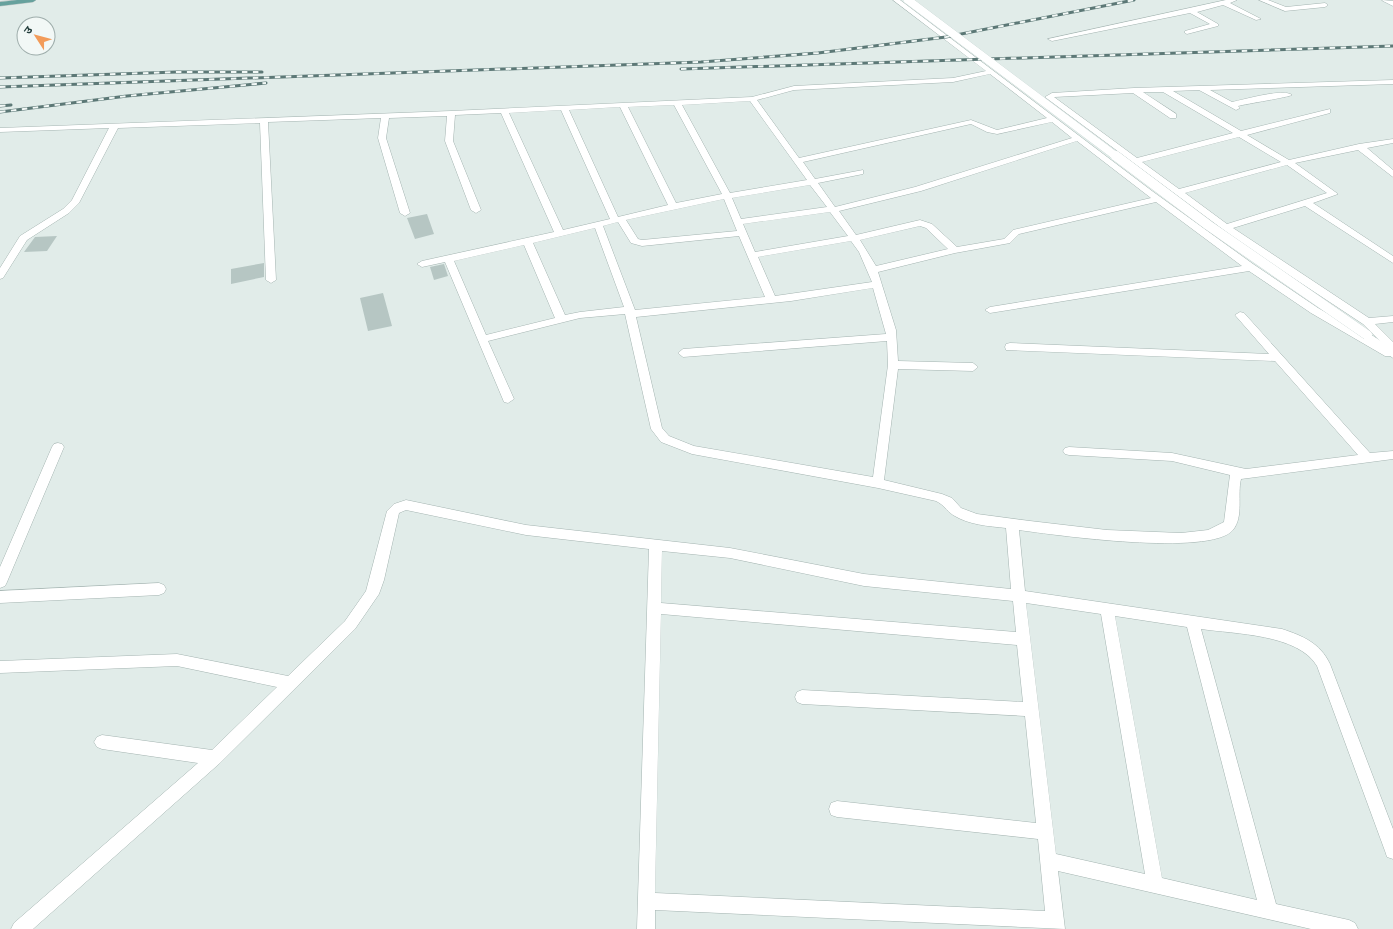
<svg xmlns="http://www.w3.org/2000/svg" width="1393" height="929" font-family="'Roboto Condensed','Noto Sans Devanagari',sans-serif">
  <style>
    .building { fill: #b6c6c3 }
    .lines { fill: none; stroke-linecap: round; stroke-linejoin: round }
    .minor-casing { stroke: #a4b4b1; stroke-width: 1 }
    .secondary-casing { stroke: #9fb7b3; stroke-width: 1 }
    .primary-casing { stroke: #c1c8c8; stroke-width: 1 }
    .minor { fill: #fff; fill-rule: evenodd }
    .secondary { fill: #fff; fill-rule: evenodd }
    .primary { fill: #66a19d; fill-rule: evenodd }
    .rail-casing { stroke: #5c7876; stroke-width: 3 }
    .rail { stroke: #f2f8f6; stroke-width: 2; stroke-dasharray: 5.5; stroke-linecap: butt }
    .secondary-bridge-far1-casing { stroke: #9fb7b3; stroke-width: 8; stroke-linecap: butt }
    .secondary-bridge-casing { stroke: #9fb7b3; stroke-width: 10; stroke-linecap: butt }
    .secondary-bridge-far1 { stroke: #fff; stroke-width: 8 }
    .secondary-bridge { stroke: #fff; stroke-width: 10 }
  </style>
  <rect width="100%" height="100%" fill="#e1ece9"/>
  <!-- building -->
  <path class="building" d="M427,214L434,234L415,239L407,218Z
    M57,236L47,251L24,252L35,237Z
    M264,263V277L231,284V269Z
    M444,264L448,276L434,280L430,267Z
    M383,293L392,326L368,331L360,298Z"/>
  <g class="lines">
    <defs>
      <path id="minor" d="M893,0H900L1152,191L1253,264L1318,308L1385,346L1363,324L1248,248L1045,97L1052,93L1134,88L1393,80V84L1210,90L1232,102C1243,100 1283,88 1292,95C1289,97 1246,104 1238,106L1240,108L1236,110L1199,90L1173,91L1241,131L1330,109V113L1247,135L1289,160L1359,144L1393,139V143L1367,148L1393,170V177L1358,150L1295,163L1338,194L1313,203L1393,256V263L1305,206L1233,228L1369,318L1393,316V322L1375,324L1393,342V356H1385L1311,313L1249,271L990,313L985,310L990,307L1242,266L1156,202L1019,234L1010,243L955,253L878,272L896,330L898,361L973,363L978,367L973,371L898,369L884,480L942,494L952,498L961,508L977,514L1030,521L1107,530L1181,533L1208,530L1224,522L1230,475L1172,461L1069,455L1065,454L1063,451L1065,448L1069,447L1172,453L1246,469L1358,455L1275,361L1006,350L1005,347L1006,344L1010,343L1269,354L1235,315L1240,312L1244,313L1370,453L1393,451V459L1241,479C1237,495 1244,516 1233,530C1210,557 1055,535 1019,530L1025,591L1282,629C1303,636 1320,643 1330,664L1393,829V859L1387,857L1385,851L1317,666C1298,634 1235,634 1201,629L1276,904L1349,920L1355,923L1358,929H1311L1058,871L1065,929L655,910V929H637L649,549L526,535L406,510L399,513L384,580L379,594L355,629L220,763L33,929H11L14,923L198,763L102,749L97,747L94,742L97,737L102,735L212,750L277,687L177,666L0,673V661L177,654L288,676L345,621L366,591L387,511L394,504L406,500L526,525L730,548L864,574L1011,589L1006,528C988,526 969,525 953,515C946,510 944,505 936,501L878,488L692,454L661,442L651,429L625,314L580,318L488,341L514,399L508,403L504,402L445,262L422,267L417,264L422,261L554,232L501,113L455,115L453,141L481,210L476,213L471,210L445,141L447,116L389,118L386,138L410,213L405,216L400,213L378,138L381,118L268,122L276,280L271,283L266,280L260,123L118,128L79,203L69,213L27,240L3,278L0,279V268L20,236L63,209L72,200L109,128L0,132V128L451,111L752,97L794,86L953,78L986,71ZM990,74L1047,118L997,130L971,120L799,158L757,100L794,90L953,82ZM1143,92H1163L1233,133L1137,158L1054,97L1133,93L1170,118H1176V114ZM750,101L807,180L730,193L682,105ZM674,105L722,194L676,203L628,107ZM620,107L668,205L618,217L569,110ZM561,110L610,219L563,230L509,113ZM1052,122L1072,138L915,187L835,207L818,183L863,174V170L815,179L803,162L971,124L987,132L997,134ZM1239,137L1281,162L1179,189L1142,162ZM1077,141L1151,198L1013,230L1004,239L957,247L932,224L920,220L856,235L839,211L921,191ZM1287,165L1327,193L1227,224L1185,193ZM810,185L827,207L741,219L732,198ZM724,199L737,231L642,240L638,239L626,220ZM830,212L848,236L755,252L743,224ZM618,222L631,243L642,246L739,236L765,297L635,310L603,226ZM920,226L926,228L948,249L876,266L860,240ZM595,228L624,307L580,312L565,315L533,243ZM851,241L859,252L872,282L775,296L758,257ZM524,245L555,318L486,335L454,261ZM873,288L886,334L683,349L678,353L683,357L887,341L888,365L873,477L694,446L669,436L662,428L636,317L791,301ZM662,551L730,558L864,586L1013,601L1016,632L661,603ZM1026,603L1101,614L1145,874L1056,854ZM661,614L1017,645L1023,702L802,690L797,692L795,697L797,702L802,704L1025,716L1036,823L837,801L831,803L829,809L831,815L837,817L1038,839L1045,911L655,893ZM1115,616L1187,627L1257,900L1162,878Z
        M1226,0H1237L1230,3L1261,19L1256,20L1223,5L1197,12L1218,24V26L1187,34L1185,33V31L1210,24L1190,13L1052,41L1048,39Z
        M1259,0H1268L1286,7L1325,3L1328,5L1325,7L1285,11Z
        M1382,0L1393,1V6L1383,1Z
        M58,443L62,444L64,447L7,582L5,586L0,588V567L52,447L54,444Z
        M159,583L164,585L166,589L164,593L159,595L0,603V591Z"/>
      <path id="secondary" d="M1367,332L1393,349V358L1363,337L1362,335Z"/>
      <path id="primary" d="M17,0H36L33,2L0,6V2Z"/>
    </defs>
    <!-- minor casing -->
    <use href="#minor" class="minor-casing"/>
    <!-- secondary casing -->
    <use href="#secondary" class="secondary-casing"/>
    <!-- primary casing -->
    <use href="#primary" class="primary-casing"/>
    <!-- minor -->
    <use href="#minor" class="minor"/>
    <!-- secondary -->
    <use href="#secondary" class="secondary"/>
    <!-- primary -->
    <use href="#primary" class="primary"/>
    <defs>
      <path id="rail" d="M681,69L1393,46
        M0,78L177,72H262
        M0,87L701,62L818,53L946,37L1134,0
        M0,106L11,105
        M0,112L127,96L266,83"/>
    </defs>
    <!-- rail casing -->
    <use href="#rail" class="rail-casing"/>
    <!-- rail -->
    <use href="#rail" class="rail"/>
    <defs>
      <path id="secondary-bridge-far1" d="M908,0L1117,157"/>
      <path id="secondary-bridge" d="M1116,156L1208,225L1367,335"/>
    </defs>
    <!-- secondary-bridge-far1 casing -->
    <use href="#secondary-bridge-far1" class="secondary-bridge-far1-casing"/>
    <!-- secondary-bridge casing -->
    <use href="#secondary-bridge" class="secondary-bridge-casing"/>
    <!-- secondary-bridge-far1 -->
    <use href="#secondary-bridge-far1" class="secondary-bridge-far1"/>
    <!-- secondary-bridge -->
    <use href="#secondary-bridge" class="secondary-bridge"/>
  </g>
  <!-- north arrow -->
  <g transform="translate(36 36) rotate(306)"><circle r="19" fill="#f2f8f6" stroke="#9eadab"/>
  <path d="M0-3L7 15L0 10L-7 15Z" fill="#f29b59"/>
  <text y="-6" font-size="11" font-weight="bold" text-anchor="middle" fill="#213c3a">उ</text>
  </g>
</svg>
